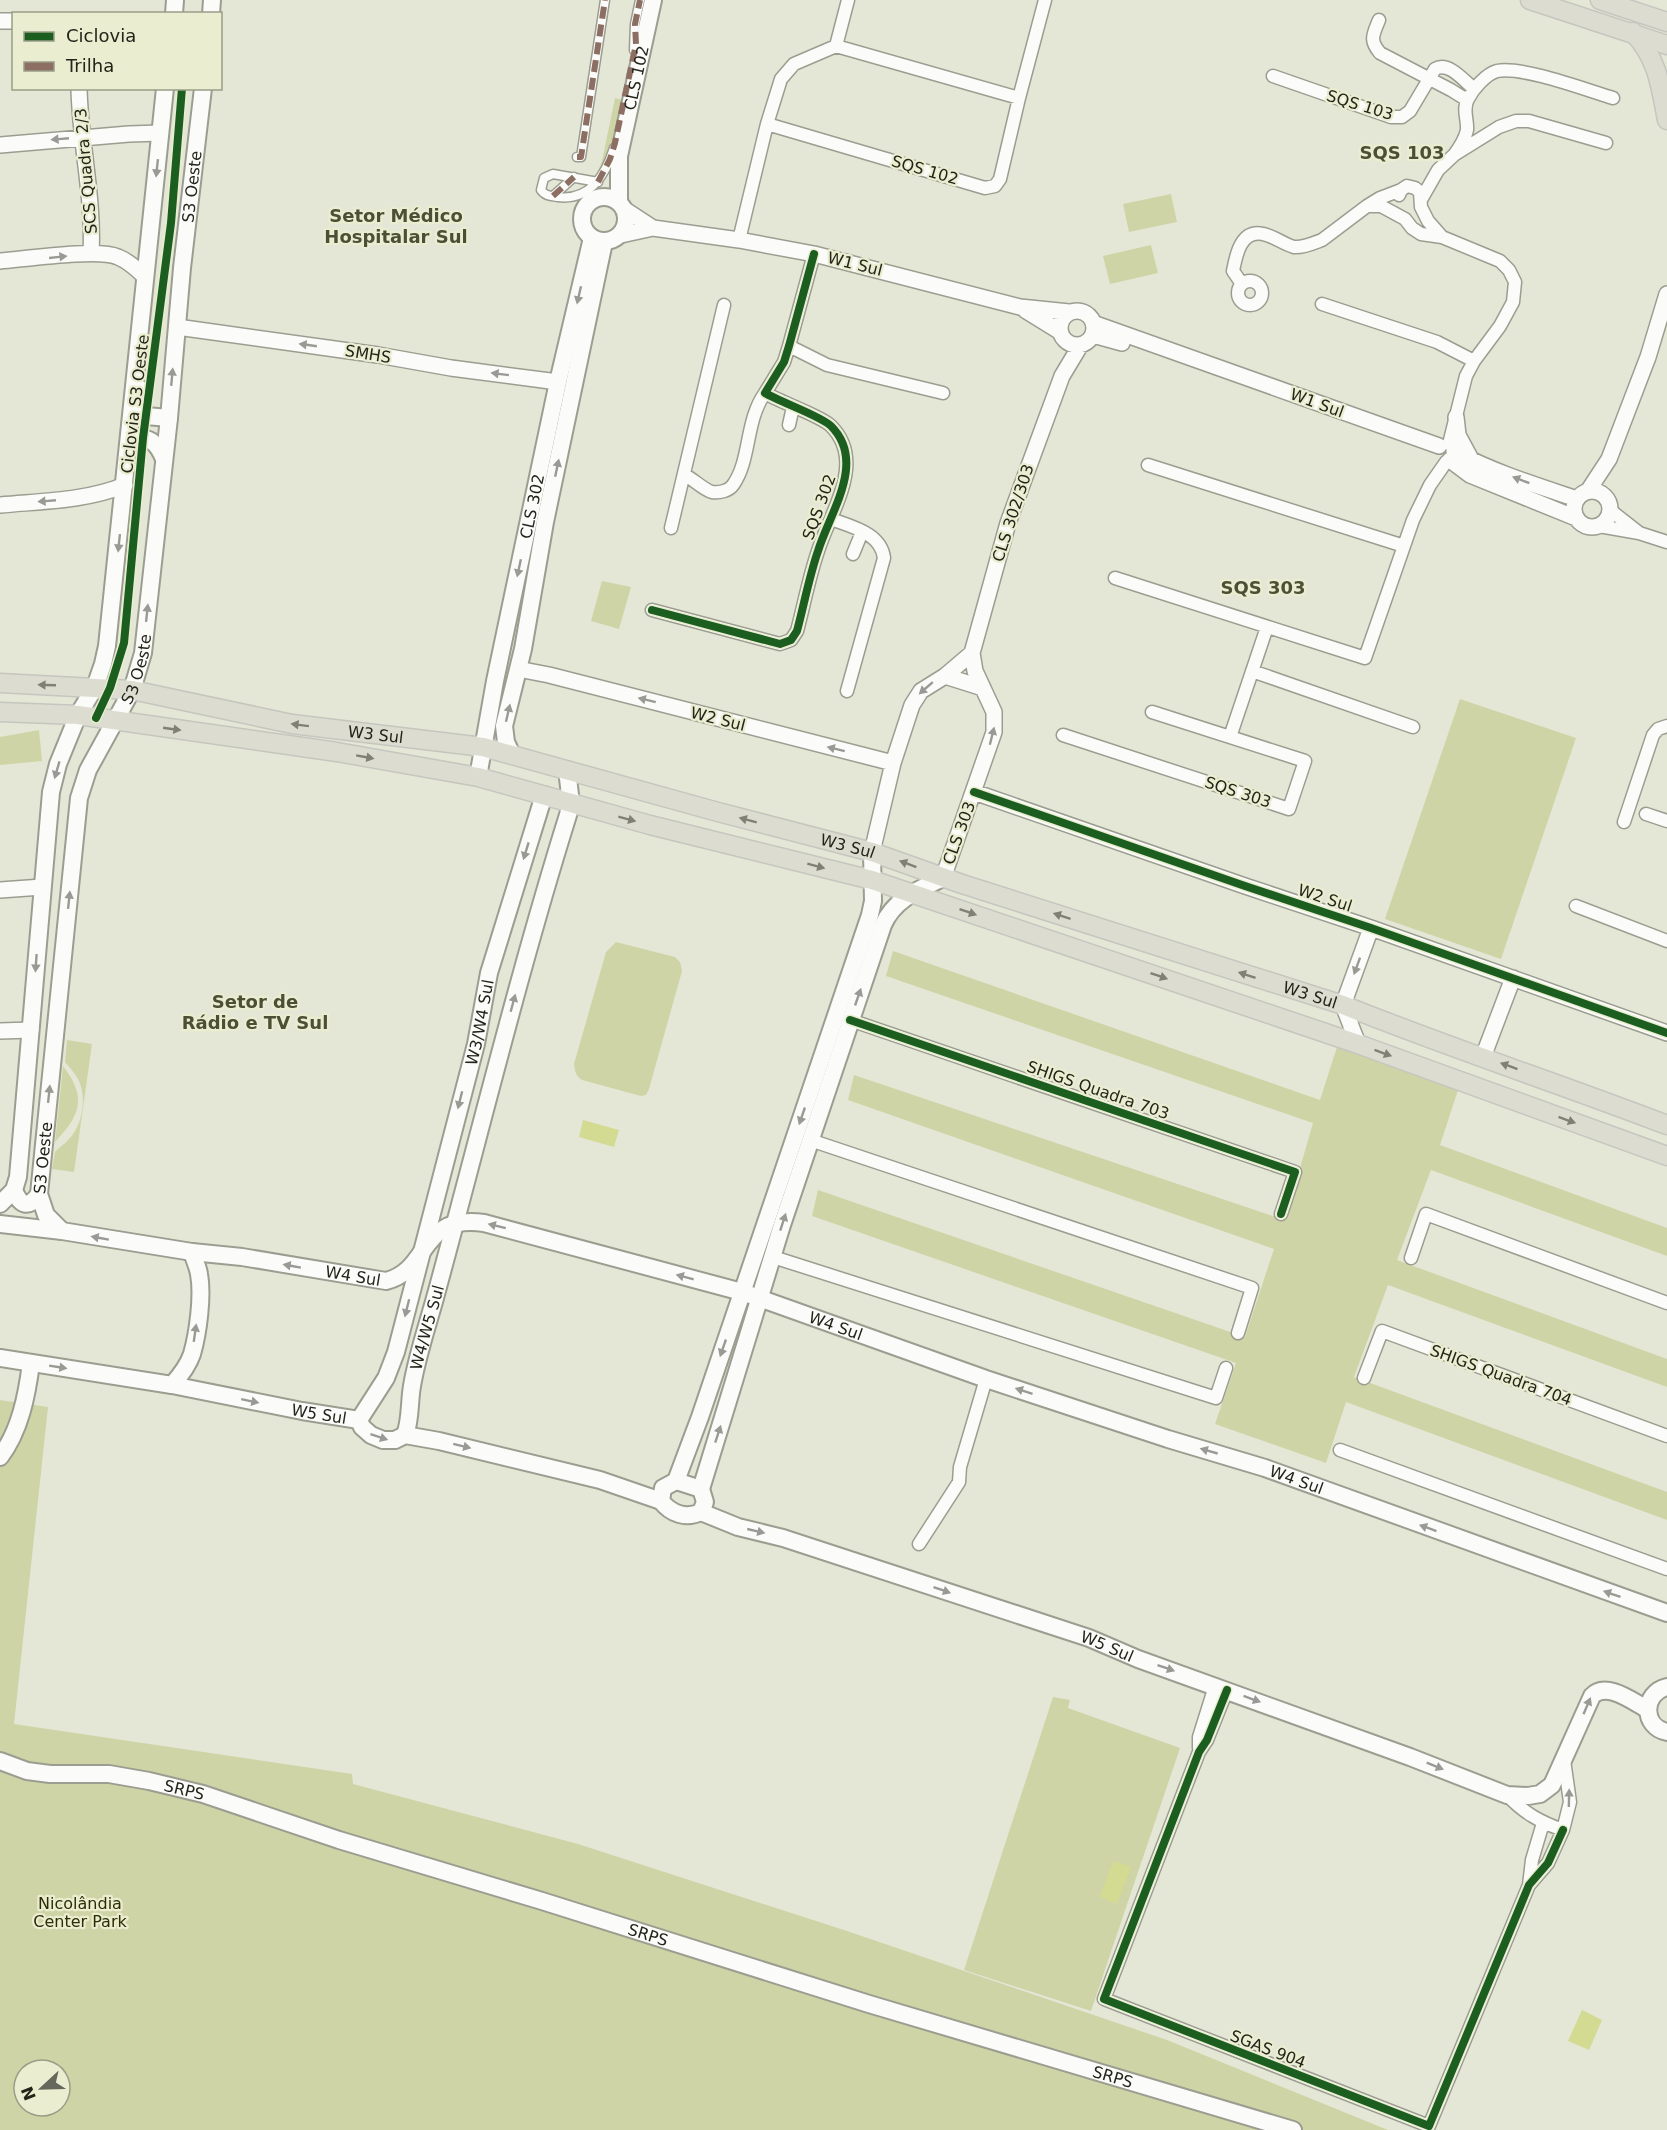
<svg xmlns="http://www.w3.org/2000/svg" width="1667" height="2130" font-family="'DejaVu Sans',sans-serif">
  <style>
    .green { fill: #cfd4a6; fill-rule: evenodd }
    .water { fill: #d3da91 }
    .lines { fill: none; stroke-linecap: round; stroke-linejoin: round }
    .pedestrian-casing { stroke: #9b9d90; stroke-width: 11 }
    .minor-casing { stroke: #9b9d90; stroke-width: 15 }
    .tertiary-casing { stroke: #9b9d90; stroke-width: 18 }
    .secondary-casing { stroke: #9b9d90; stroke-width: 20 }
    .primary-casing { stroke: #c5c6bf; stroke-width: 21 }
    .pedestrian { stroke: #fbfbf9; stroke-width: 8 }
    .minor { stroke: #fbfbf9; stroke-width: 12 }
    .tertiary { stroke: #fbfbf9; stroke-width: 15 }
    .secondary { stroke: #fbfbf9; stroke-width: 16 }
    .primary { stroke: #dcdcd0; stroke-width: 18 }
    .quiet { stroke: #8d6e63; stroke-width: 6; stroke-dasharray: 12 6; stroke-linecap: butt }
    .cycleway-casing { stroke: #eaedd0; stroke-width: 11 }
    .cycleway { stroke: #1b5e20; stroke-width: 8 }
    .oneway { fill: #9a9a95 }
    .oneway2 { fill: #808075 }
    .labels { text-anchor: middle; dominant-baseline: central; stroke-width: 4.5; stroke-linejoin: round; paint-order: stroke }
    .street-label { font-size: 16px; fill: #23241a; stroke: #eaedd0 }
    .park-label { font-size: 16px; fill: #2b2e04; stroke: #eaedd0 }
    .neighbourhood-label { font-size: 18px; font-weight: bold; fill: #4c4f36; stroke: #eaedd0 }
  </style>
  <rect width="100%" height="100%" fill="#e5e7d6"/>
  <!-- green -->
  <path class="green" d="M615,98L623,100L609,160L595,179L602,161Z
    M1171,194L1177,222L1129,232L1123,204Z
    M1151,245L1158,273L1110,284L1103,256Z
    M602,581L631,587L619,629L591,621Z
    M1460,699L1576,738L1501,959L1385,919Z
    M39,730L42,761L0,765V737Z
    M616,942L675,957L680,962L682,971L649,1089L646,1095L641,1096L582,1080C576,1076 575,1072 574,1064L606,952Z
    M893,951L1320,1100L1337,1047L1459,1087L1440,1145L1667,1228V1256L1431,1170L1397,1260L1667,1359V1387L1388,1285L1354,1377L1667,1492V1520L1346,1402L1326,1463L1215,1424L1236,1363L812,1216L818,1190L1245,1337L1274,1249L848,1100L854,1075L1285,1220L1313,1123L886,976Z
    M67,1040L92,1044L74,1172L52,1169L55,1152C59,1147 65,1144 69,1139C82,1126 87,1098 79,1081C76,1074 70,1068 65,1062Z
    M63,1066C87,1097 81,1115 55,1142Z
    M0,1400L48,1407L14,1724L352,1774L353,1784L578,1844L847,1931L1167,2040L1388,2130H0ZM24,2070H60V2106H24Z
    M1053,1697L1070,1700L1068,1708L1180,1748L1091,2011L964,1970Z"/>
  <!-- water -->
  <path class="water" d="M583,1120L619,1130L614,1147L579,1137Z
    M1113,1861L1131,1867L1117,1904L1100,1897Z
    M1582,2010L1602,2020L1589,2050L1568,2041Z"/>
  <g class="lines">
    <defs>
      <path id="pedestrian" d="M634,50L635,24L640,0
        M577,157H581L605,0
        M598,182L553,174L544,178L541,190C545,196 551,196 558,197C590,201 606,174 614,148
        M553,196L574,177"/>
      <path id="minor" d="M1379,20C1373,35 1369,40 1380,53L1451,90L1467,100
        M836,46L1019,98
        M1273,76L1391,117H1402L1410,111L1435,69C1449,61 1464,81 1474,89
        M767,124L985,188L995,186L1000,179L1019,98L1045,0
        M1454,155C1460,147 1465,140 1467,130C1468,120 1462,109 1468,99C1473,89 1486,74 1497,71C1523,66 1586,90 1613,98
        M1399,195L1401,190L1407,186L1415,188L1420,192L1421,207L1428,221L1442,237
        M1422,198L1438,170L1454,155L1499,127L1516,121H1529L1606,143
        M1367,206H1381L1405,219L1412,228L1421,234L1442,237L1500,261L1509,270L1515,282L1513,302L1500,326L1474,361
        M739,240L767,124L781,79L794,64L836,46L848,0
        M1238 293a12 12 0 1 1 24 0a12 12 0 1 1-24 0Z
        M1242,284L1233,271C1236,255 1241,229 1263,234C1274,236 1283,244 1294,247C1303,248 1314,243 1322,240L1367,206L1380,198L1401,190
        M1322,304L1437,342L1474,361L1466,376L1449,444
        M789,346L827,365L943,393
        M789,425L793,407
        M1148,465L1404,546
        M685,475C693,479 704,490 712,492C719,493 729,491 733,485C751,460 745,421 765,393
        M1610,510L1638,532
        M831,519C852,527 881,533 884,558L847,691
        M1599,526L1639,533L1667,542
        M671,528L724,305
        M853,554L862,532
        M1115,578L1365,658L1413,520L1430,485L1446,462
        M652,610L780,644L791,640L797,631C804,605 809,577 818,551C830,512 867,462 831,426C821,416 780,402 765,393L784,362L789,346L814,254
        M1252,671L1413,727
        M1063,735L1289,809L1305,761L1152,712
        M1230,737L1267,627
        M1646,814L1667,821
        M1624,822L1653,735L1658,729L1667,726
        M1576,906L1667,941
        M850,1020L1295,1172L1281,1214
        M810,1140L1252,1288L1238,1333
        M773,1257L1216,1398L1226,1368
        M1411,1258L1426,1214L1667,1303
        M1364,1378L1382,1331L1667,1436
        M1340,1450L1667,1569
        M919,1544L959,1482L960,1467L986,1379
        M1227,1690L1207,1740L1199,1752L1104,1999L1429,2126L1529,1885L1548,1863L1563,1830
        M1199,1748V1737L1215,1686
        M1507,1795C1524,1813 1540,1822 1563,1830L1570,1802L1564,1760
        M1529,1885L1532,1860L1543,1823"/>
      <path id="tertiary" d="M0,21H14
        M79,88C80,143 94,198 91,253
        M0,145L129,134L160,133
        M624,209L653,228
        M621,235L653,228L739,240L814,254L1020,307L1069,312
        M0,261C25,259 98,248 118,257C128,261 137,269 144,276
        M1025,310L1059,331
        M1060 328a17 17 0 1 1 34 0a17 17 0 1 1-34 0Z
        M1093,323L1439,446
        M177,327L378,355L451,368L558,382
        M1093,335L1122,343
        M1456,417L1458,435L1472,461
        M1454,451C1493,472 1535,485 1577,499
        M1450,460L1470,475L1576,518
        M1574 509a18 18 0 1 1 36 0a18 18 0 1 1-36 0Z
        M1588,491L1609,459L1648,357L1667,294
        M0,505C42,501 86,501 125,485
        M518,669L549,675L893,763
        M945,676L983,688
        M974,792L1245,886L1371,928L1667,1033
        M872,852L893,763L912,705L921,691L945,676L972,653
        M943,878L994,732V712L975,671L972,653L1008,523L1062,376L1080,346
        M0,890L42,887
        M0,1031L31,1030
        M1358,1044L1343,1005L1371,928
        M1483,1057L1513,978"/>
      <g id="secondary">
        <path d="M174,14L175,0"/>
        <path d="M211,14L212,0"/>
        <circle cx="604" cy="219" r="22"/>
        <path id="s1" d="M619,202V156L653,0"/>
        <path d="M139,388L141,406L146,416L169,418"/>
        <path d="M130,437C150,438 156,440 164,459"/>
        <path d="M512,755L506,742L504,726L523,649L545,522L604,242"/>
        <path id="s2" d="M478,777L495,681L558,382L592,238"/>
        <path d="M14,1190C20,1206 29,1209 39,1194"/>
        <path d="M0,1204L14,1190L18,1177L51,792L58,764L78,715L95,687L103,664L107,646L165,88"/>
        <path id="s3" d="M0,1224L62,1231L192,1252L242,1257L386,1281C431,1270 418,1214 484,1223L742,1292L986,1379L1168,1439L1265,1468L1667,1613"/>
        <path id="s4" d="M62,1231L46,1215L39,1194L79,798L88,770L132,690L143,653L169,418L182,268L203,88"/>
        <path id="s5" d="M0,1358L172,1385L302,1411L359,1420"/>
        <path d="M172,1385C180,1376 188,1366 192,1354C198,1333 203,1296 199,1274C198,1267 194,1259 192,1252"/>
        <path id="s6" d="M359,1420L386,1378L396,1352L476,1044L489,973L544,795"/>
        <path d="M359,1420L362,1427L371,1435L383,1440H395L405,1435L439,1441L600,1480L661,1501"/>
        <path id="s7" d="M405,1435C411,1419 409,1403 412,1386C417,1356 427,1327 435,1298C479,1137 518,975 568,815L571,803L567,770"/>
        <path d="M0,1457C20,1431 27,1395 31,1363"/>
        <path d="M676,1481L700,1417L870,915L873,901L872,852"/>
        <path d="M676,1481L701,1489L705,1502L701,1512C686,1519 671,1514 661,1501L663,1488Z"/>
        <path d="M701,1489L782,1225L883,925C894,899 920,889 943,878"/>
        <path id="s8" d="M701,1512L738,1527L783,1538L1089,1638L1138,1659L1410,1757L1507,1795L1528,1796L1540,1794L1552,1785L1592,1696C1606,1681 1632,1701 1647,1709"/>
        <path d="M1667,1687C1642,1693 1642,1727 1667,1732"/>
        <path id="s9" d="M0,1761L27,1771L50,1774H109L149,1781L203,1794L339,1840L542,1901L869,2004L1293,2130"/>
      </g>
      <g id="primary">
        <path d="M1530,0L1667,45"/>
        <path d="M1600,0L1667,22"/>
        <path d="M1633,32C1658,60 1660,84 1667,120"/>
        <path id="s10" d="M0,683L132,690L292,724L483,747L718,812L872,852L962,884L1343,1005C1450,1048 1560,1084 1667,1125"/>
        <path d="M0,712L78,715L337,752L478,777L650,825L872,880L1358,1044L1667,1156"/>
      </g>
    </defs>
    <!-- pedestrian casing -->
    <use href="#pedestrian" class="pedestrian-casing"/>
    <!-- minor casing -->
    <use href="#minor" class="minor-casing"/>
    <!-- tertiary casing -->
    <use href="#tertiary" class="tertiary-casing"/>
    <!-- secondary casing -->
    <use href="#secondary" class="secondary-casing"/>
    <!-- primary casing -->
    <use href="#primary" class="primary-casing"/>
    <!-- pedestrian -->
    <use href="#pedestrian" class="pedestrian"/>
    <!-- minor -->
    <use href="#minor" class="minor"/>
    <!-- tertiary -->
    <use href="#tertiary" class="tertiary"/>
    <!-- secondary -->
    <use href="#secondary" class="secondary"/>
    <!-- primary -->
    <use href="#primary" class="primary"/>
    <!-- quiet -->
    <path class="quiet" d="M577,157H581L605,0
      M598,182L610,159L615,143L636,44L635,24L640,0
      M553,196L574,177"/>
    <defs>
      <path id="cycleway" d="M652,610L780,644L791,640L797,631C804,605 809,577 818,551C830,512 867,462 831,426C821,416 780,402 765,393L784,362L789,346L814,254
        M96,718L110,688L124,643L143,438L171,223L182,88
        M974,792L1245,886L1371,928L1667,1033
        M850,1020L1295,1172L1281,1214
        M1227,1690L1207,1740L1199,1752L1104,1999L1429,2126L1529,1885L1548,1863L1563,1830"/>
    </defs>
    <!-- cycleway casing -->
    <use href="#cycleway" class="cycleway-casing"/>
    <!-- cycleway -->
    <use href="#cycleway" class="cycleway"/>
  </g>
  <!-- one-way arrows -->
  <defs><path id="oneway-solid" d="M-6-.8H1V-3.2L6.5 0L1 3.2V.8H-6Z" transform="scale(1.5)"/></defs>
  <g class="oneway">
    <use href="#oneway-solid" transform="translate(60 139) rotate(175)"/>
    <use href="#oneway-solid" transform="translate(157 168) rotate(96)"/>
    <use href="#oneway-solid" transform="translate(58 257) rotate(-6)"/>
    <use href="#oneway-solid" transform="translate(579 295) rotate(103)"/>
    <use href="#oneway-solid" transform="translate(308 345) rotate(-172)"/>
    <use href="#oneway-solid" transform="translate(500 374) rotate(-173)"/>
    <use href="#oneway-solid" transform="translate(172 377) rotate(-85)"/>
    <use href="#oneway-solid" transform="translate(557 468) rotate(-78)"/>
    <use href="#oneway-solid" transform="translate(1521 480) rotate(-159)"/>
    <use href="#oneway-solid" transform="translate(47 501) rotate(175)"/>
    <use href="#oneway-solid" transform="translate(119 543) rotate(96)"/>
    <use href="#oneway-solid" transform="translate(519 568) rotate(102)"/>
    <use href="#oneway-solid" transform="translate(147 613) rotate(-84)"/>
    <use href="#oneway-solid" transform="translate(926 688) rotate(139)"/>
    <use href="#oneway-solid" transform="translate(647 700) rotate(-166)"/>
    <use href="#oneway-solid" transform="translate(508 713) rotate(-77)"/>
    <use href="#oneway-solid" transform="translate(992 736) rotate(-76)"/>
    <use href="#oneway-solid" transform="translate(836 749) rotate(-166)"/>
    <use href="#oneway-solid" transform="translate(57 770) rotate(106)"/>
    <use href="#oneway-solid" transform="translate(526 851) rotate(107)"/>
    <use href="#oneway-solid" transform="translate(69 900) rotate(-84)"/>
    <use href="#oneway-solid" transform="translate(36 963) rotate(94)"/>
    <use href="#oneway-solid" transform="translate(1357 966) rotate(110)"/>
    <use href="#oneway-solid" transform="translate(858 997) rotate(-71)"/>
    <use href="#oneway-solid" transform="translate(513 1003) rotate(-75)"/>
    <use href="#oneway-solid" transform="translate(49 1094) rotate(-84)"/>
    <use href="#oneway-solid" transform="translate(460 1100) rotate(104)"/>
    <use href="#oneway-solid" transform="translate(802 1116) rotate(109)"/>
    <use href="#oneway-solid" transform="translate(783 1222) rotate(-72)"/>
    <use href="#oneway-solid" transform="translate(497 1226) rotate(-166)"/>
    <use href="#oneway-solid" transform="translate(100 1238) rotate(-170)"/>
    <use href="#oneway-solid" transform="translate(292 1266) rotate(-170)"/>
    <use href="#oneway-solid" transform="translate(685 1277) rotate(-165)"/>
    <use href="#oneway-solid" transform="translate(407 1308) rotate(104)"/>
    <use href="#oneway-solid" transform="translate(195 1333) rotate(-82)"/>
    <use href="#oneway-solid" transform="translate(723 1348) rotate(109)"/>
    <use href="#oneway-solid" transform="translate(58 1367) rotate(9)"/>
    <use href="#oneway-solid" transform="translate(1024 1391) rotate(-162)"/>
    <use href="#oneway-solid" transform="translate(250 1401) rotate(12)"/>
    <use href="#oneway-solid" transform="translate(718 1434) rotate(-72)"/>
    <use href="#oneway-solid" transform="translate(379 1437) rotate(18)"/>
    <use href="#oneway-solid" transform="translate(462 1446) rotate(14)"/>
    <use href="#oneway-solid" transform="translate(1209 1451) rotate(-164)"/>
    <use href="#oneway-solid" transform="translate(1428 1528) rotate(-160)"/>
    <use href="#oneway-solid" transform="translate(756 1531) rotate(13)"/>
    <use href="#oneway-solid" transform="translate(942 1590) rotate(19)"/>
    <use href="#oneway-solid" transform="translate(1612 1594) rotate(-161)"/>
    <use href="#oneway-solid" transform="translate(1166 1668) rotate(19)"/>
    <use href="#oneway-solid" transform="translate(1252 1699) rotate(20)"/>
    <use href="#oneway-solid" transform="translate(1587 1706) rotate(-67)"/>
    <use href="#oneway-solid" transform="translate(1435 1766) rotate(22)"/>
    <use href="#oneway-solid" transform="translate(1569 1798) rotate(-89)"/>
  </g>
  <g class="oneway2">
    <use href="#oneway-solid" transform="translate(47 685) rotate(-178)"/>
    <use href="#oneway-solid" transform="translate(300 725) rotate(-173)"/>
    <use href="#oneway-solid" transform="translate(172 729) rotate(8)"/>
    <use href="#oneway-solid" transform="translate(365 757) rotate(10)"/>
    <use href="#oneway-solid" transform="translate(627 819) rotate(15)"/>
    <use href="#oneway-solid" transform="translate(748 820) rotate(-165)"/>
    <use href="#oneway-solid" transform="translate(908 864) rotate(-159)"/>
    <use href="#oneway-solid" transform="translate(816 866) rotate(15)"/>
    <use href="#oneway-solid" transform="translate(968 912) rotate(19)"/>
    <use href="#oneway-solid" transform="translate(1062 916) rotate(-162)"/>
    <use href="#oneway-solid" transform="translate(1247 975) rotate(-162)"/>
    <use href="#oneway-solid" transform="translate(1159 976) rotate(19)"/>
    <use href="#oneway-solid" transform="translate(1383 1053) rotate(20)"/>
    <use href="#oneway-solid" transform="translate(1509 1066) rotate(-160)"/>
    <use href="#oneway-solid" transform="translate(1567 1120) rotate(20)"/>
  </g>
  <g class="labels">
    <!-- street labels -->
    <g class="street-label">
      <text stroke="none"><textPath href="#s1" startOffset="126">CLS 102</textPath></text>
      <text transform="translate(1360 105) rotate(17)">SQS 103</text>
      <text transform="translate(925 170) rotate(16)">SQS 102</text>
      <text transform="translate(86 171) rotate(-95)">SCS Quadra 2/3</text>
      <text stroke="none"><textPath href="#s4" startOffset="1071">S3 Oeste</textPath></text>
      <text transform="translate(855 264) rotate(14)">W1 Sul</text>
      <text transform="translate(368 354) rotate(9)">SMHS</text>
      <text transform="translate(1317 403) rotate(20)">W1 Sul</text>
      <text transform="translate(135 404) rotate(-83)">Ciclovia S3 Oeste</text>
      <text stroke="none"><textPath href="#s2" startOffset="276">CLS 302</textPath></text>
      <text transform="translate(819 507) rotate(-70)">SQS 302</text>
      <text transform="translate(1013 513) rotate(-72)">CLS 302/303</text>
      <text stroke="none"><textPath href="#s4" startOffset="585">S3 Oeste</textPath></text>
      <text transform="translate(718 719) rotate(14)">W2 Sul</text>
      <text stroke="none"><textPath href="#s10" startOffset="380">W3 Sul</textPath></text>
      <text transform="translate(1238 792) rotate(18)">SQS 303</text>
      <text transform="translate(959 833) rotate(-70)">CLS 303</text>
      <text stroke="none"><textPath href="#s10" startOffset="866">W3 Sul</textPath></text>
      <text transform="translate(1325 898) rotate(18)">W2 Sul</text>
      <text stroke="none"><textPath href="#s10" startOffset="1352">W3 Sul</textPath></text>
      <text stroke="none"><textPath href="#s6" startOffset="418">W3/W4 Sul</textPath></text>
      <text transform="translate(1098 1090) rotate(19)">SHIGS Quadra 703</text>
      <text stroke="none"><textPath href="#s4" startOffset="81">S3 Oeste</textPath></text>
      <text stroke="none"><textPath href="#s3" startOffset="357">W4 Sul</textPath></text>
      <text stroke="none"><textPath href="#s3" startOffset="878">W4 Sul</textPath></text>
      <text stroke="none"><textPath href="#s7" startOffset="110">W4/W5 Sul</textPath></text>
      <text transform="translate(1501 1375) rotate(20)">SHIGS Quadra 704</text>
      <text stroke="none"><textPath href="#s5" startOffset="324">W5 Sul</textPath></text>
      <text stroke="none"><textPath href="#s3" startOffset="1364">W4 Sul</textPath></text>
      <text stroke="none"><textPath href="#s8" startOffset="428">W5 Sul</textPath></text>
      <text stroke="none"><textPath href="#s9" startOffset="188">SRPS</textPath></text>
      <text stroke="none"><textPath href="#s9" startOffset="674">SRPS</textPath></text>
      <text transform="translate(1268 2049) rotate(21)">SGAS 904</text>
      <text stroke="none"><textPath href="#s9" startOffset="1160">SRPS</textPath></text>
    </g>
    <!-- park labels -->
    <g class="park-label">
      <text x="80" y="1903">Nicolândia<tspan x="80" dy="18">Center Park</tspan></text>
    </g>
    <!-- neighbourhood labels -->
    <g class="neighbourhood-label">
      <text x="1402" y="152">SQS 103</text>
      <text x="396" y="215">Setor Médico<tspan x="396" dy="21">Hospitalar Sul</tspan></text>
      <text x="1263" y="587">SQS 303</text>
      <text x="255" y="1001">Setor de<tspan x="255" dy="21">Rádio e TV Sul</tspan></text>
    </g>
  </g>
  <!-- legend -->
  <rect x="12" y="12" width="210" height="78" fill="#eaedd0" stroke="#9a9d87" stroke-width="1.5"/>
  <rect x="24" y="32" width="30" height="9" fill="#1b5e20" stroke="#9a9d87" stroke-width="1.5"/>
  <text x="66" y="42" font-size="18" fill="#23241a">Ciclovia</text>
  <rect x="24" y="62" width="30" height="9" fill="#8d6e63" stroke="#9a9d87" stroke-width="1.5"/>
  <text x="66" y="72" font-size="18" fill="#23241a">Trilha</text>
  <!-- north arrow -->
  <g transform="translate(42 2088) rotate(248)"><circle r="28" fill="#eaedd0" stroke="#9a9d87" stroke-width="1.5"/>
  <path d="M0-4.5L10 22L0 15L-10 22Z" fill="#67685c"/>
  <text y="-9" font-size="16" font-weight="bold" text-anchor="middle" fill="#23241a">N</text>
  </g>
</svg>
